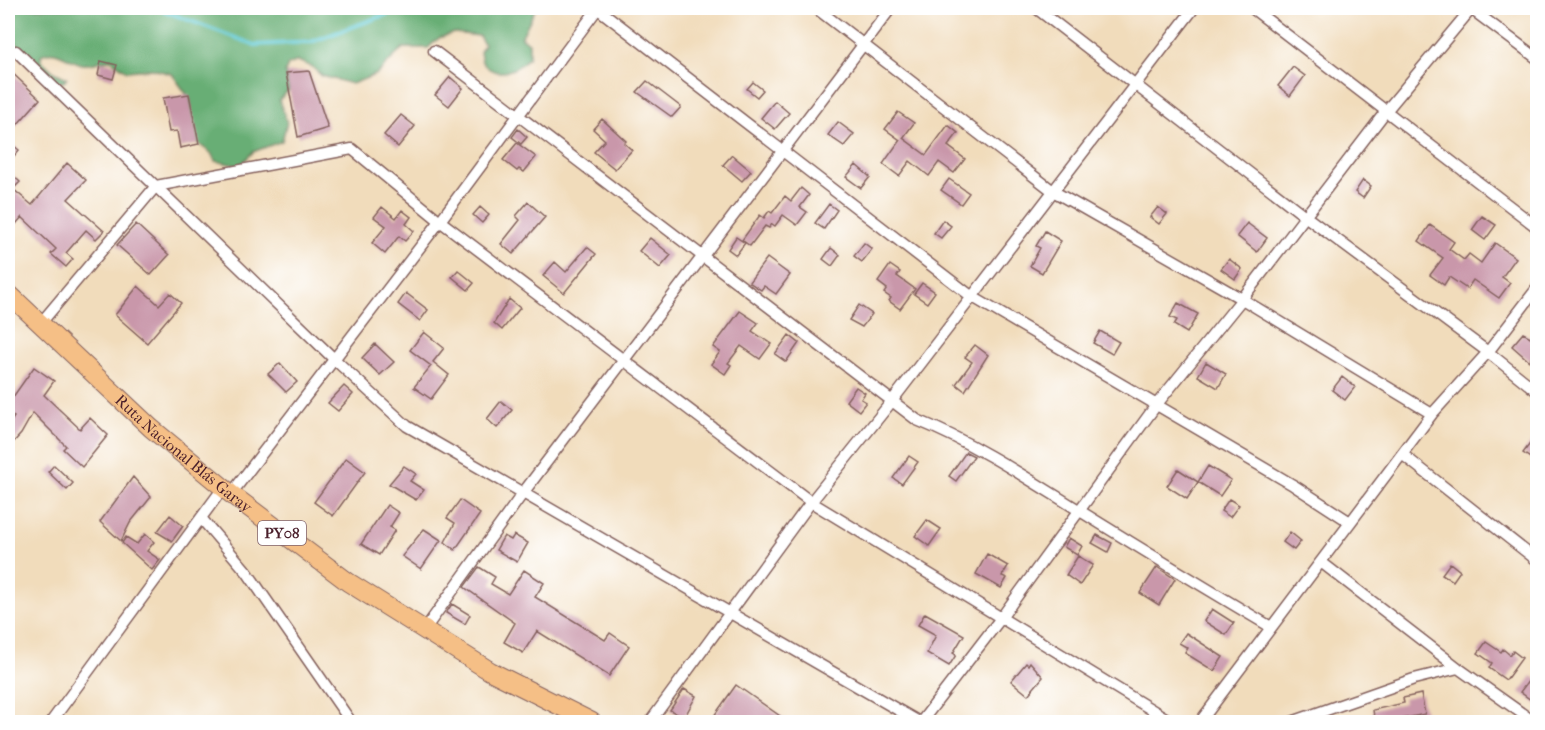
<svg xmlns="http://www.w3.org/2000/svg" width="1545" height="730" font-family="'IM FELL French Canon',serif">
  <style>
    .forest { fill: #68ae74; stroke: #596650; stroke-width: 1.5 }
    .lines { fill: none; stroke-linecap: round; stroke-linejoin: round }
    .stream { stroke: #5bc8d1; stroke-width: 4 }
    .building { fill: #c997aa }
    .minor-casing { stroke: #84615d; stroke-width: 13 }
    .trunk-casing { stroke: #84615d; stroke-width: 20 }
    .minor { stroke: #fff; stroke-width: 10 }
    .trunk { stroke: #f5bf86; stroke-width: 18 }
    .labels { text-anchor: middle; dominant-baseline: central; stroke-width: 4.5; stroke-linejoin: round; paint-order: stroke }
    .shield { fill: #fff; stroke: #80626b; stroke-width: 1.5 }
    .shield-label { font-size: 15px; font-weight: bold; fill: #4a1f2b }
    .street-label { font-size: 16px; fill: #4a1f2b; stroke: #fff }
  </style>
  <rect width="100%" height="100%" fill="#fff"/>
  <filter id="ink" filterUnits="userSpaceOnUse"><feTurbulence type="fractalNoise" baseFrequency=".0167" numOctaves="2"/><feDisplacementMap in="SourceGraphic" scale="12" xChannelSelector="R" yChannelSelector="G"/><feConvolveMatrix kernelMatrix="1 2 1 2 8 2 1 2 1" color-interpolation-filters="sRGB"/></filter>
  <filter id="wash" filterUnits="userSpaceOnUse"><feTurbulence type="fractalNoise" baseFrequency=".008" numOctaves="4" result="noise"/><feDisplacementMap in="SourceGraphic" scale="24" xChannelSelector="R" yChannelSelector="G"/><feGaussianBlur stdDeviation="1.35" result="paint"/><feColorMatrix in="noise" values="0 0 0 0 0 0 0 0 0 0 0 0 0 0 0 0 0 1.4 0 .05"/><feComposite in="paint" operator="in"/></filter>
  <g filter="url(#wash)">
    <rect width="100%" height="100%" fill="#f1dcbb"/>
    <!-- forest -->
    <path class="forest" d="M8,8H536L521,38L529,43V57C516,71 496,80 482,62L480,52L484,44L479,36L454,33L439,38L428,48H403L377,74L352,84L322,76L312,67L298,61L288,65L285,72L289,90L279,100L287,122L282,141L253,152L240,166L215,161L211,153L196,142L190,99L172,74L152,69L127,71L111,60C102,59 92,66 82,64C67,61 57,47 41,55V60L54,72L67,78L64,82H54L23,55L17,43L8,47Z"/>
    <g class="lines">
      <!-- stream -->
      <path class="stream" d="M156,8L255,45L311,42L404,8"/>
    </g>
    <g id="blocks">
      <!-- building -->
      <path class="building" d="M101,61L117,65L113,79L98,75Z
        M1293,67L1305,76L1290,96L1278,86Z
        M8,69L40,99L8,135Z
        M309,71L328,128L298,137L286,73Z
        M450,77L463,88L449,106L435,95Z
        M647,81L681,107L672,117L637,92Z
        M753,82L763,90L757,97L747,89Z
        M189,94L199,144L180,148L177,131L169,132L163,98Z
        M775,101L789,113L775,129L761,118Z
        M898,112L914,123L903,138L926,155L948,125L958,133L948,146L965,159L954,173L939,162L929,176L910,161L899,176L883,164L900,140L885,129Z
        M401,115L415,126L398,147L384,135Z
        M602,119L626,141L624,143L632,150L615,169L594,152L605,140L593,129Z
        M838,122L854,134L844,146L828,135Z
        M518,129L527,137L521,144L512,137Z
        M8,141L19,150L8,163Z
        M517,143L536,157L524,172L519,169L517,171L503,160Z
        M732,155L751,171L742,181L723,165Z
        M67,163L86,180L68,199L104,231L96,239L86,230L66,253L73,259L66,267L51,254L56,249L22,217L16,224L8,216V171L20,182L13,189L32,205Z
        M856,165L870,177L861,188L846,177Z
        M949,179L969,193L961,204L941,190Z
        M1363,180L1371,186L1363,198L1355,192Z
        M801,188L809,195L800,207L807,212L797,225L783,215L775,226L772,224L769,228L765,226L750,246L742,240L760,215L764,218L769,211L772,213L785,196L791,201Z
        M528,202L545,217L513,254L501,244L520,220L516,216Z
        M829,204L837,210L824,229L815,223Z
        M382,207L396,218L402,210L411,217L406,224L414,231L405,241L399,236L385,254L372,243L386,226L374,217Z
        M480,207L489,215L482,223L473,215Z
        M1158,207L1167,214L1159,224L1150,217Z
        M1482,216L1496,225L1485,240L1472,230Z
        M943,220L951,226L941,238L934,233Z
        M1247,223L1267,238L1257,252L1237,236Z
        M136,224L169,255L151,275L117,245Z
        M1430,225L1454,242L1449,249L1464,260L1469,254L1481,263L1495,243L1516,258L1502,277L1510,283L1499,298L1473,280L1467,289L1449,277L1444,285L1430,275L1443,258L1419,241Z
        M1045,231L1061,241L1042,273L1030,266L1040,248L1036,246Z
        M736,237L745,243L736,255L728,249Z
        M650,238L671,255L660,268L639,251Z
        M864,243L872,249L862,262L854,256Z
        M587,247L596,254L564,293L543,276L555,262L566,272Z
        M831,248L840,255L832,266L823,259Z
        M767,258L790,275L776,294L764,286L761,290L749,282Z
        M1229,259L1242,269L1235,279L1221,269Z
        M890,265L900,272L897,276L915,289L900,309L889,301L891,298L884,293L887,289L878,282Z
        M458,270L474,283L468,290L452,277Z
        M922,283L935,292L927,303L914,294Z
        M138,286L159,305L170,293L181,303L147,343L115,315Z
        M406,293L428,310L420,321L398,304Z
        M509,299L520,308L502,330L494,323Z
        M1178,303L1198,314L1187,333L1174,325L1177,320L1170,317Z
        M859,305L872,314L862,327L849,320Z
        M740,311L758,323L752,331L771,344L760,359L741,346L728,363L731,365L725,374L711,364L720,352L713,347Z
        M1100,331L1119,342L1112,354L1093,343Z
        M424,332L444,348L433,362L449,375L431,399L414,387L431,366L410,350Z
        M1523,333L1538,341V350L1529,361L1512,346Z
        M789,335L799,343L786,362L775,354Z
        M375,344L394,362L380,375L362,358Z
        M975,345L988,355L965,391L956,384L972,362L965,357Z
        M1206,362L1226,374L1218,388L1198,376Z
        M280,363L297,382L286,392L268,374Z
        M34,367L54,381L44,395L80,429L90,418L108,435L82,467L63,449L66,446L33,413L21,434L8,448V426L14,417L8,413V404Z
        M1342,377L1355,387L1345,400L1332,390Z
        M344,386L353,394L338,411L328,403Z
        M856,387L865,393L861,399L866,402L859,411L846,401Z
        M501,401L512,410L497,428L487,419Z
        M1532,441L1538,445V463L1523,453Z
        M966,452L974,456L956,481L949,476Z
        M909,456L918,462L902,484L893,478Z
        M346,458L365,472L333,516L314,502Z
        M54,465L73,483L67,490L48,472Z
        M404,466L416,474L410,481L424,490L416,500L389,484Z
        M1208,466L1231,480L1220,496L1198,482Z
        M1178,469L1198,482L1187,499L1167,486Z
        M133,477L151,497L130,523L121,541L100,522Z
        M1229,499L1239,505L1230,517L1221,511Z
        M460,500L480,514L455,550L445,542L455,523L447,518Z
        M387,505L399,513L390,527L395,530L379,555L361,544Z
        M170,515L183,526L172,541L157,532Z
        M927,520L941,529L929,546L915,536Z
        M424,529L441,540L421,569L402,556Z
        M1290,532L1301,541L1294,550L1283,542Z
        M145,534L154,542L147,551L160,560L152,570L122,543L126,537L137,544Z
        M514,535L528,543L517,562L496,550L504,536L511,540Z
        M1097,535L1112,543L1108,552L1092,543Z
        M1069,538L1082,546L1077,555L1064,547Z
        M987,554L1008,566L1002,576L1007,578L1001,588L976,574Z
        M1078,556L1093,565L1080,585L1066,575Z
        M1450,563L1460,571L1453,581L1442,574Z
        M479,567L495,577L491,584L508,594L524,570L544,583L535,597L605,640L610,633L629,646L609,676L537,631L523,653L504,642L515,623L464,587Z
        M1157,567L1175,579L1159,605L1140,593Z
        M452,604L470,615L465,624L446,613Z
        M1212,609L1234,623L1226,635L1204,621Z
        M925,613L964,635L953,653L956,655L949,666L927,653L936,635L918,625Z
        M1186,633L1223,657L1214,671L1185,653L1188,648L1179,643Z
        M1486,642L1501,652L1503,649L1510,655L1513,651L1522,658L1506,680L1489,668L1492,663L1478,653Z
        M1030,662L1043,677L1028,695L1011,681L1026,663L1028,665Z
        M1532,676L1538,680V705L1520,692Z
        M736,685L790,723H709Z
        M684,689L696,696L684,718L670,710Z
        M1421,694L1425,714L1401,719L1402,723H1375L1373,710L1404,703L1403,698Z"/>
    </g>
  </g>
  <g filter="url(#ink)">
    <use href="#blocks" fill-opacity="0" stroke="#84615d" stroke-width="1.5"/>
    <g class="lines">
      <defs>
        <path id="minor" d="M597,8L971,296L1293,485L1350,522
          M816,8L1053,191L1242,299L1432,414
          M1036,8L1305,216L1488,352L1538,392
          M1252,8L1538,228
          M1470,8L1538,59
          M16,51L333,358L407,426L919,722
          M434,51L917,420C976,444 1027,478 1080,511C1143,550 1207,589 1271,627
          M40,324L156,186L352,149L440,221L811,502L1172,722
          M1402,454L1538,561
          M231,494L440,221L598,8
          M201,518L247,572L351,722
          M1321,562L1458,668L1534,722
          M425,629L523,493L891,8
          M51,722L223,488
          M650,722L811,502L892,401L1194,8
          M921,722L1001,618L1157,404L1242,299L1386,111L1472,8
          M1200,722L1432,414L1488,352L1538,287
          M1292,722L1414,679L1458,668"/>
        <g id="trunk">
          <path id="s1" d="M8,293L151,428L231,494L348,582L490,671L592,722"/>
        </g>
      </defs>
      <!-- minor casing -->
      <use href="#minor" class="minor-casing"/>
      <!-- trunk casing -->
      <use href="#trunk" class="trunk-casing"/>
      <!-- minor -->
      <use href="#minor" class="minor"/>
      <!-- trunk -->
      <use href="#trunk" class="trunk"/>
    </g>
  </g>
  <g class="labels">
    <!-- shield labels -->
    <rect class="shield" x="258" y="521" width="48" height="24" rx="4.5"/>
    <g class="shield-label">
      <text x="282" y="533">PY08</text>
    </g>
    <!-- street labels -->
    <g class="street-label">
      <text stroke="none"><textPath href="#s1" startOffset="238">Ruta Nacional Blás Garay</textPath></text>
    </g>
  </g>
  <!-- margin -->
  <rect width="1545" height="730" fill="none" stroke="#fff" stroke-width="30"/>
</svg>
